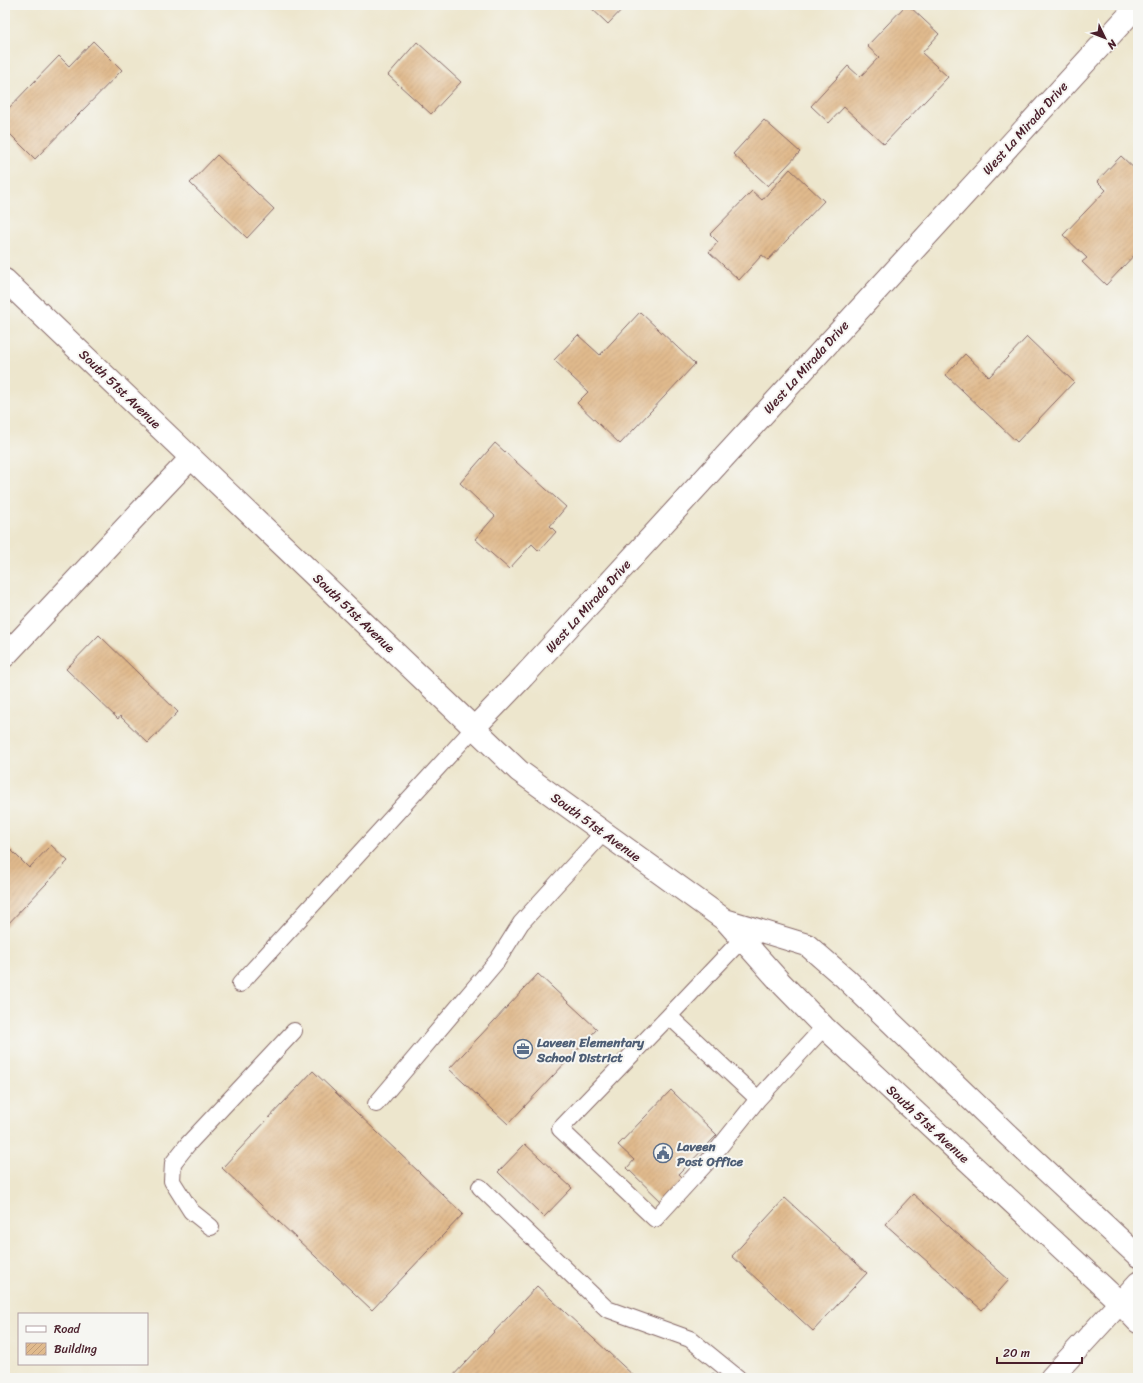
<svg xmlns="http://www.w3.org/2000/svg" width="1143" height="1383" font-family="Sriracha,sans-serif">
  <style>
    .building { fill: url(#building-hatch) }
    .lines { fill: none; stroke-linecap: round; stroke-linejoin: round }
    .lane-casing { stroke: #836564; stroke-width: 18 }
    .street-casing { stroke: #836564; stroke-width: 24 }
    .secondary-casing { stroke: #836564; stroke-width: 24 }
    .primary-casing { stroke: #836564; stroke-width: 24 }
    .lane { stroke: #fff; stroke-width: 16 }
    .street { stroke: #fff; stroke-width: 22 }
    .secondary { stroke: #fff; stroke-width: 22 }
    .primary { stroke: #fff; stroke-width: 22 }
    .labels { text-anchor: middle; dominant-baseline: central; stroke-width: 4; stroke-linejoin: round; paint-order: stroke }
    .street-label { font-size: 13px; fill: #4a1f2b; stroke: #f6f6f2 }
    .service-label { font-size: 13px; font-weight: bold; fill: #4e5e75; stroke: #f6f6f2; text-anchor: start }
  </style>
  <defs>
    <pattern id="building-hatch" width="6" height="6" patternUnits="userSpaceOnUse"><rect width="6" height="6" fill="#e0ba8d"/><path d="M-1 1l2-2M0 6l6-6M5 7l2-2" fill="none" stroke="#c29f7a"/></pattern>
  </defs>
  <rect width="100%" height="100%" fill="#f6f6f2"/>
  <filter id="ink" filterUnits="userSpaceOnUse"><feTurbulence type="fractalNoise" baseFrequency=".025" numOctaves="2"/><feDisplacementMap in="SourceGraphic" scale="8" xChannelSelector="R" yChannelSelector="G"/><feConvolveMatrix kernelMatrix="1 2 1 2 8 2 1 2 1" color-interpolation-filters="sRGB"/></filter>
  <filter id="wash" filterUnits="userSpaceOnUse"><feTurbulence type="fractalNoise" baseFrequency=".012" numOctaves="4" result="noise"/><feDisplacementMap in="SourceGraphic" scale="16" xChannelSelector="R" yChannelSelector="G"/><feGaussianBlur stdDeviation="0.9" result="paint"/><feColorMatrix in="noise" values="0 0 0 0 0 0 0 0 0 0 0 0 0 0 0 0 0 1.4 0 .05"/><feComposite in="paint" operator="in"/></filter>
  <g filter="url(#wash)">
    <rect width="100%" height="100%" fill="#ede6cd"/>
    <g id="blocks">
      <!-- building -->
      <path class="building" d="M588,5H626L608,24Z
        M906,5H908L939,34L922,53L948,77L884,144L844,107L829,123L811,106L848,66L860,77L879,57L867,46Z
        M93,41L122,70L35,159L5,129V112L59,56L69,66Z
        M417,42L461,82L431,114L388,75Z
        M764,120L800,152L768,186L733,154Z
        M217,155L274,209L247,238L190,183Z
        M1121,156L1138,172V251L1106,285L1082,262L1087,258L1063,235L1106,190L1097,181Z
        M790,169L824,201L768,260L762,255L739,280L709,252L718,242L710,234L752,191L762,200Z
        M640,312L695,364L620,444L577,403L588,392L554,360L578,335L600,355Z
        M1027,337L1074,382L1017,442L946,375L965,354L989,377Z
        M495,443L566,507L550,526L556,532L539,551L532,544L509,569L475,539L495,516L460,483Z
        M99,635L178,712L148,743L120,716L118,719L66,669Z
        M6,845L29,868L51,845L68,861L5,927Z
        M538,974L597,1029L508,1124L449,1069Z
        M313,1071L463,1214L372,1310L222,1168Z
        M671,1090L717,1135L679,1174L687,1182L665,1205L627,1168L634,1160L618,1145Z
        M525,1144L572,1188L544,1217L498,1172Z
        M913,1194L1009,1280L982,1310L885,1224Z
        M785,1198L867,1273L813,1331L732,1256Z
        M537,1286L636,1378H451Z
        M713,1373L719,1378H708Z"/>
    </g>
  </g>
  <g filter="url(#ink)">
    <use href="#blocks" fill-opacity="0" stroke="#836564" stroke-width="1"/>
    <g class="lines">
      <defs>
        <path id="lane" d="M742,939L669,1016L758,1099L824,1027
          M240,984L474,728
          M669,1016L560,1129L655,1219L710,1159L758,1099
          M376,1104L497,961L521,923L603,833
          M480,1187L607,1309L690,1339L738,1378
          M211,1227L191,1211L172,1181L173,1163L188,1144L294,1031"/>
        <path id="street" d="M5,656L153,498L191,458
          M474,728L523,677L1138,5"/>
        <path id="secondary" d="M1051,1378L1138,1283"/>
        <path id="primary" d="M5,280L519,771L725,920L782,984L824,1027L1115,1298L1138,1322
          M725,920L807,945L845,978L1010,1137L1138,1256"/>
      </defs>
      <!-- lane casing -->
      <use href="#lane" class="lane-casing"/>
      <!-- street casing -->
      <use href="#street" class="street-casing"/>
      <!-- secondary casing -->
      <use href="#secondary" class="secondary-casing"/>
      <!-- primary casing -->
      <use href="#primary" class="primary-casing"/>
      <!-- lane -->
      <use href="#lane" class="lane"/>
      <!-- street -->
      <use href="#street" class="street"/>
      <!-- secondary -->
      <use href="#secondary" class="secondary"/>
      <!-- primary -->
      <use href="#primary" class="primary"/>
    </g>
  </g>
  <!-- icons -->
  <defs>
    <symbol id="office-ring" viewBox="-11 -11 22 22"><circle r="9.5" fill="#f6f6f2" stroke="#5c6f8a" stroke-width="1.5"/><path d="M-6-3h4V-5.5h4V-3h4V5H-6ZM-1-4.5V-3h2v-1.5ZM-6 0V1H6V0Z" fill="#5c6f8a"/></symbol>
    <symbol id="civic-ring" viewBox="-11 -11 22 22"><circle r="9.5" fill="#f6f6f2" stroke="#5c6f8a" stroke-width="1.5"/><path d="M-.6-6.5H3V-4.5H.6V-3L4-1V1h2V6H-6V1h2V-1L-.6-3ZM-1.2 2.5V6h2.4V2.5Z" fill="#5c6f8a"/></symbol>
  </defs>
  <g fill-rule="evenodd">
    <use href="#office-ring" x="512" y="1038" width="22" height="22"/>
    <use href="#civic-ring" x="652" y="1142" width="22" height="22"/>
  </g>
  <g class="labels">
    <!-- street labels -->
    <g class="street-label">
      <text transform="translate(1025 128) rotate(-48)">West La Mirada Drive</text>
      <text transform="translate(806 367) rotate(-48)">West La Mirada Drive</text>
      <text transform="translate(120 389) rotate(44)">South 51st Avenue</text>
      <text transform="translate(588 606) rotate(-48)">West La Mirada Drive</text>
      <text transform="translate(354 613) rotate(44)">South 51st Avenue</text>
      <text transform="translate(596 827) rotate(36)">South 51st Avenue</text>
      <text transform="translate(928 1124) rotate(43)">South 51st Avenue</text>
    </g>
    <!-- service labels -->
    <g class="service-label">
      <text x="537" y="1042">Laveen Elementary<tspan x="537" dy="15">School District</tspan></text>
      <text x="677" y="1146">Laveen<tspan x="677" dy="15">Post Office</tspan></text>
    </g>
  </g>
  <!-- margin -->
  <rect width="1143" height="1383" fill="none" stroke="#f6f6f2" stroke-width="20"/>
  <!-- legend -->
  <rect x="18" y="1313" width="130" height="52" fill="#f6f6f2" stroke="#b1a0a2"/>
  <rect x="26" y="1326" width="20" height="6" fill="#ffffff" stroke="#b1a0a2"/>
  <text x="54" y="1333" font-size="12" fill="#4a1f2b">Road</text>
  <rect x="26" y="1343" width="20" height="12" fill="url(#building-hatch)" stroke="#b1a0a2"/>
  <text x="54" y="1353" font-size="12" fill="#4a1f2b">Building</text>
  <!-- north arrow -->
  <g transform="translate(1105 38) rotate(133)" stroke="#f6f6f2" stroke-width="3" paint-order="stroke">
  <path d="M0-3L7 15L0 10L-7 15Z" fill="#4a1f2b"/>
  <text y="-6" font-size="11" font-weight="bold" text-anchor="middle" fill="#4a1f2b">N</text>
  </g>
  <!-- scale -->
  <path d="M997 1357v6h85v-6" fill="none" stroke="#4a1f2b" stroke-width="2"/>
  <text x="1003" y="1357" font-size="12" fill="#4a1f2b" stroke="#f6f6f2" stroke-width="3" paint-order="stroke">20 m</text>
</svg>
